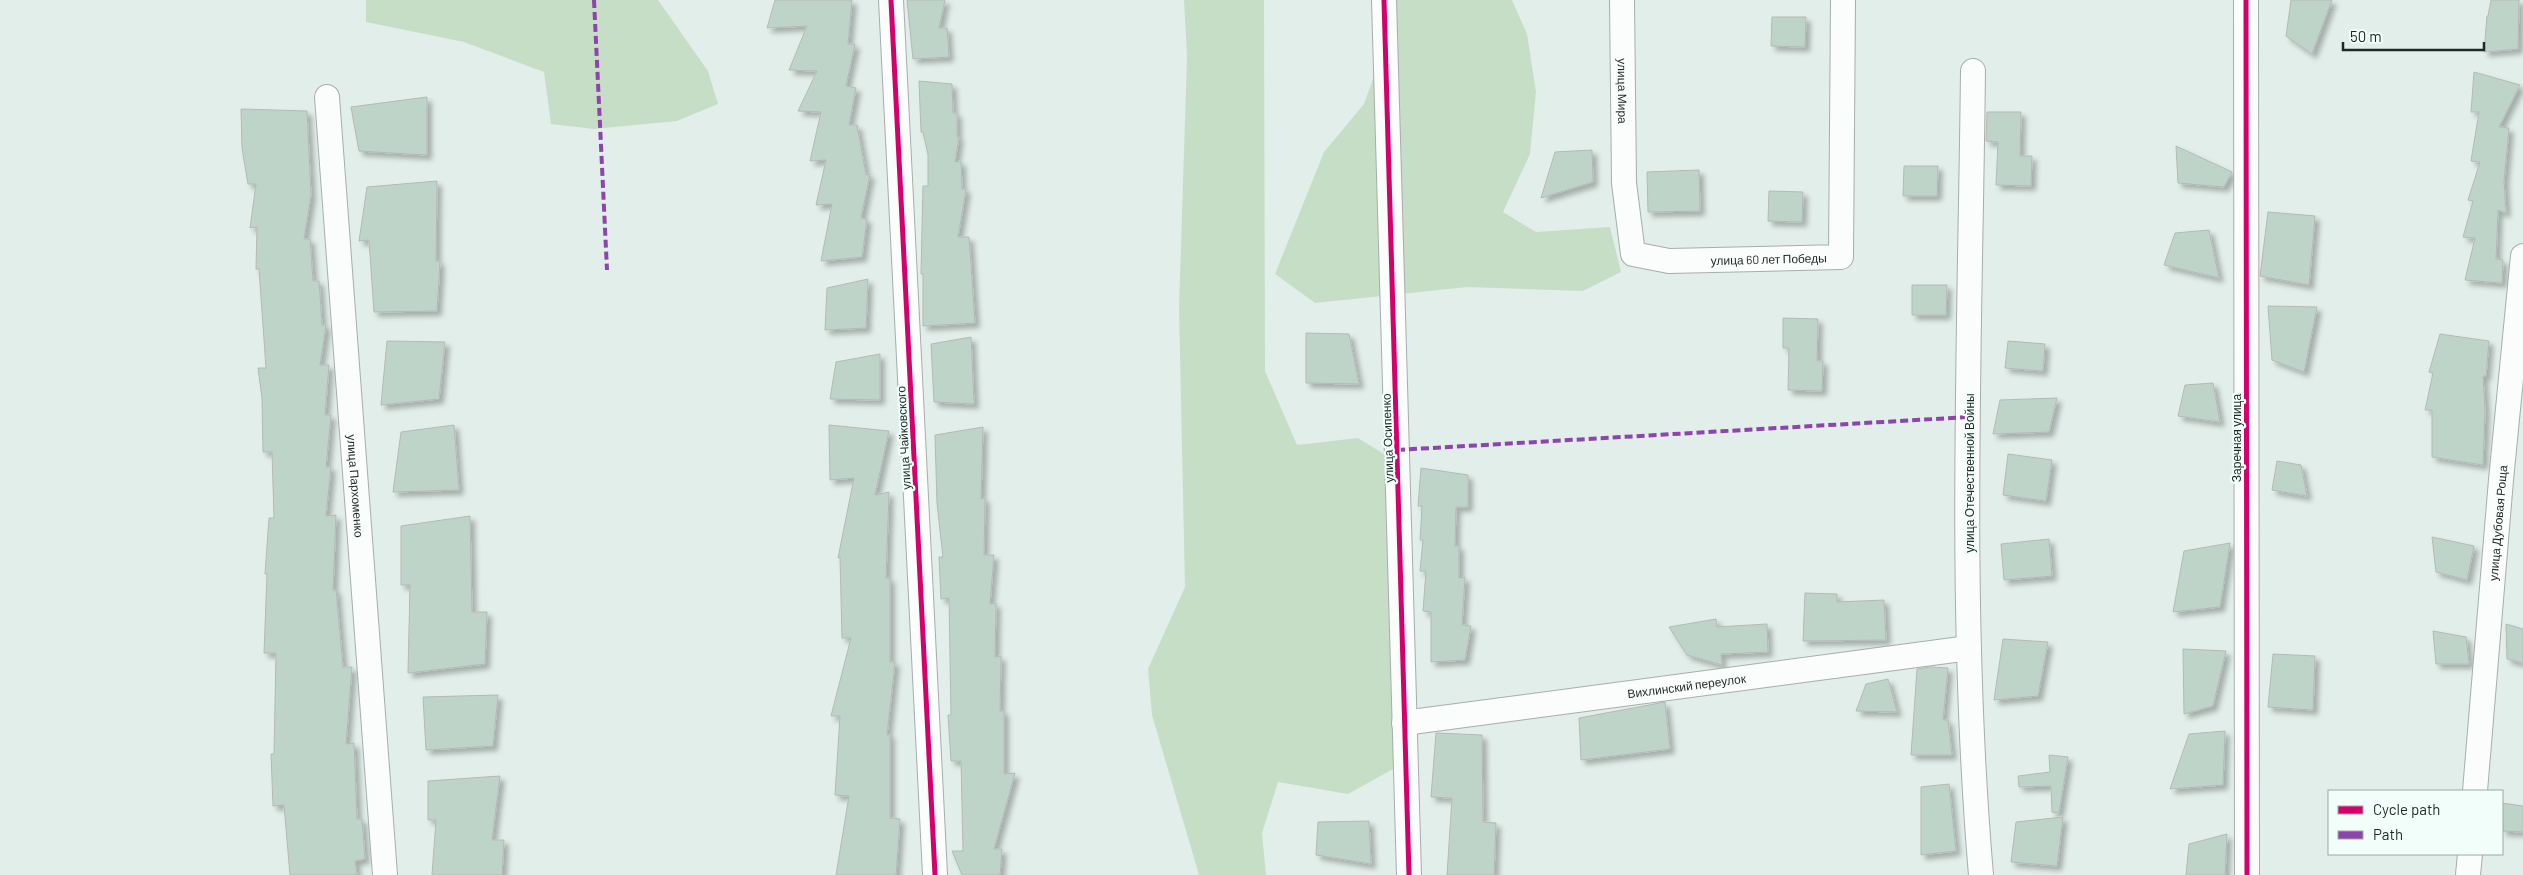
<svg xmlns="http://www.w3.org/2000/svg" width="2523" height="875" font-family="Barlow,sans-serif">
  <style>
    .green { fill: #c7dec6 }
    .building { fill: #bfd4c9; stroke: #b2bab6; filter: url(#shadow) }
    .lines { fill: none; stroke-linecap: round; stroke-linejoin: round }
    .minor-casing { stroke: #a6aeab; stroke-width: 26 }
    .minor { stroke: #fbfcfc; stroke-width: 24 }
    .quiet { stroke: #8e44ad; stroke-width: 4; stroke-dasharray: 8 4; stroke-linecap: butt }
    .cycleway-casing { stroke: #f1fefa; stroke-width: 8 }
    .cycleway { stroke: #d6006c; stroke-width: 5 }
    .labels { text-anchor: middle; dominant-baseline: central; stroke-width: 4.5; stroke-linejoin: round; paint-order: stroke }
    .street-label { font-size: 12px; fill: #1f2825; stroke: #f1fefa }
  </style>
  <defs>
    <filter id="shadow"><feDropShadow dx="4.5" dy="4.5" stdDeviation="2.5" flood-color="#0004"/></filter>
  </defs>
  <rect width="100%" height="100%" fill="#e2eeea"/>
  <!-- green -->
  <path class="green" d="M366,0H658L708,71L718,104L677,121L594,129L551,124L544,72L464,42L366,22Z
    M1184,0H1264L1265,371L1297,445L1358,438L1405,467L1393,769L1348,794L1278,782L1262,833L1266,875H1199L1152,715L1148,669L1185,587L1179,308L1187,57Z
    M1379,0H1512L1527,34L1536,92L1530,154L1503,212L1536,232L1610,227L1621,272L1583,291L1467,287L1315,303L1275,274L1324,152L1364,104L1385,46Z"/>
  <!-- building -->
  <path class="building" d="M775,0H852L848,44H855L846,86L856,88L849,125H857L866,175L870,174L861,218L867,219L862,257L821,261L832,204L816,205L826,160L810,161L821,112L798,111L817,71L789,70L807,26L767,28Z
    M907,0H945L939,28H947L949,57L913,59Z
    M2291,0H2332L2312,54L2286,36Z
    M2491,0H2519L2518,49L2484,52L2487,16H2488Z
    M1772,17H1806L1805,47L1771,46Z
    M2474,72L2520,85L2499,127L2509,128L2504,181L2506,213L2498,210L2496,259L2503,260L2502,283L2465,280L2475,238L2463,237L2473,201L2468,200L2480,162L2471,161L2479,112H2471Z
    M919,81L952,84L953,113H957V137H959L955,162L961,161L962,189H966L958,237H969L975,323L923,326V274H921L923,186H928V154L923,132H921Z
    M427,97V155L359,151L351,107Z
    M241,109L307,111L311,195L304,239H310L313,281H319L322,325H326L320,365H329L325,415H331L326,467H331L326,516L336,515L333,590H336L343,667H352L346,744L354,743L357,819H362L365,859L355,861L357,875H290L284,805L273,806L271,754H274L276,653H264L267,574H265L269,518H274L272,452H263L262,398L258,368H266L259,269H256L257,227L250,228L256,184H248L242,148Z
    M1987,112H2021L2020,156H2032L2031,186L1996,185L1998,142L1986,141Z
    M2176,146L2232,172L2224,187L2178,183Z
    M1592,150L1593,182L1541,198L1555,152Z
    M1904,166H1938L1937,196H1903Z
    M1699,170L1700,211L1648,212L1647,172Z
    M437,181L436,261H440L437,311L374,312L369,240L359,241L367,187Z
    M1769,191L1803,192L1802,222L1768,221Z
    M2268,212L2315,216L2309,285L2260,276Z
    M2209,230L2219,278L2164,265L2175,233Z
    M868,279L866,328L825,330L827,288Z
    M1912,285H1947L1946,315H1912Z
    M2268,306L2317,307L2304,372L2272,360Z
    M1783,318L1818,319L1817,361H1823L1822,391L1788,390L1789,348H1783Z
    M1306,333L1349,334L1359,384L1306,383Z
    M2440,334L2489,341L2486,376H2483L2485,411L2483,465L2432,457V410H2425L2433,373L2429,372Z
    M971,337L974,404L934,402L931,344Z
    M387,341L445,342L439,399L381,405Z
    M2008,341L2045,344L2043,371L2005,368Z
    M880,354V400L830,399L836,362Z
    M2213,383L2220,422L2178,416L2185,385Z
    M2057,398L2049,432L1993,434L2000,400Z
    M454,425L459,490L393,492L401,432Z
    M829,425L889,431L875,495L889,492L886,578H890V662H895L887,735L890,734V818L900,819L896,875H836L849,796L835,795L840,716H831L851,638H842L840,557L838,558L854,478L830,480Z
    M983,427L981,499L985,498L984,555H994L990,604L996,603L995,657L1001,656L1000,711H1004V774L1015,773L994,849H1002L1000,875H962L952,851H963L961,761H951L948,715H951L949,598L941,599L939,557H943L937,503L935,435Z
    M2008,454L2052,460L2046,501L2003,495Z
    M2277,461L2301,465L2307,496L2272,490Z
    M1421,468L1468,475V507H1456L1455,546H1459V578L1465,577L1462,625L1471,626L1465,660L1431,662V612L1423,611L1426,571H1420L1423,540H1420L1422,506H1418Z
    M470,516L472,612H487L485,664L408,673L410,585H401V526Z
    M2432,537L2474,546L2467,580L2436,572Z
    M2049,539L2052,576L2004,580L2001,544Z
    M2230,543L2220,607L2173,612L2184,551Z
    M1805,593L1837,594V602L1884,600L1886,640L1803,641Z
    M1716,619L1717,627L1767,624L1768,652L1721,654L1722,665L1687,655L1669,627Z
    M2506,624L2523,629V663L2507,659Z
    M2433,631L2466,637L2469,664H2436Z
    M2003,639L2048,642L2038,696L1994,700Z
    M2183,649L2226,651L2213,706L2184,714Z
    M2273,654L2315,656L2313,710L2268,707Z
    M1930,667L1948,668L1943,720H1948L1952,755H1911L1917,669Z
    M1888,679L1897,712L1856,711L1866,684Z
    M498,695L493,746L426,750L423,697Z
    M1665,702L1670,749L1581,760L1579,718Z
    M2225,731L2223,785L2170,789L2189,734Z
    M1436,733L1482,735L1483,822L1496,823L1494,875H1447L1452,798L1431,797Z
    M2049,755L2068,757L2059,813L2052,812L2051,786L2019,787L2018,776L2050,772Z
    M500,776L492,840H504L502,875H432L436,820H428V781Z
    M1949,784L1956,851L1921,855V787Z
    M2502,803L2523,806V832L2502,831Z
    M2063,817L2057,866L2011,862L2016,822Z
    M1369,821L1371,864L1316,855L1318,822Z
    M2227,834L2225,875H2186L2189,844Z"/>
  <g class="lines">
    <defs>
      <g id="minor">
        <path d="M891,0L935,875"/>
        <path d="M1384,0L1409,875"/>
        <path id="s1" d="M1622,0L1624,183L1633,254L1669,261L1841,257L1843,0"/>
        <path d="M2246,0L2247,875"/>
        <path d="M1973,71C1970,338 1958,608 1981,875"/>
        <path id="s2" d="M327,97L385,875"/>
        <path id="s3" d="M1404,723L1969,648"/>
        <path id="s4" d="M2475,791L2501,480L2523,256"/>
        <path d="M2468,875L2470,854"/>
      </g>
    </defs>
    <!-- minor casing -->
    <use href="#minor" class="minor-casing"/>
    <!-- minor -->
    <use href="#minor" class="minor"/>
    <!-- quiet -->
    <path class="quiet" d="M594,0L607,270
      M1397,450L1969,417"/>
    <defs>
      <path id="cycleway" d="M891,0L935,875
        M1384,0L1409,875
        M2246,0L2247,875"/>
    </defs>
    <!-- cycleway casing -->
    <use href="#cycleway" class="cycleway-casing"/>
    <!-- cycleway -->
    <use href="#cycleway" class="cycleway"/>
  </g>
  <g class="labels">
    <!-- street labels -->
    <g class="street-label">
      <text stroke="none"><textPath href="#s1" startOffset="91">улица Мира</textPath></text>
      <text stroke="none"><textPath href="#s1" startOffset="391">улица 60 лет Победы</textPath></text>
      <text transform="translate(903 438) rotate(-93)">улица Чайковского</text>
      <text transform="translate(1387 438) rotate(-92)">улица Осипенко</text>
      <text transform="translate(2236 438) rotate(-90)">Заречная улица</text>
      <text transform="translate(1969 473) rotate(-90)">улица Отечественной Войны</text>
      <text stroke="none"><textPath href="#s2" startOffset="390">улица Пархоменко</textPath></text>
      <text stroke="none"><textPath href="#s4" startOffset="269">улица Дубовая Роща</textPath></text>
      <text stroke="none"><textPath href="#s3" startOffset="285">Вихлинский переулок</textPath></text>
    </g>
  </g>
  <!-- legend -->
  <rect x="2328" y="790" width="175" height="65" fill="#f1fefa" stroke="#9da8a5"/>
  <rect x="2338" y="806" width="25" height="8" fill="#d6006c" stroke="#9da8a5"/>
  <text x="2373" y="815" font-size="15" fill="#1f2825">Cycle path</text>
  <rect x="2338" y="831" width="25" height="8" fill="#8e44ad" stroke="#9da8a5"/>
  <text x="2373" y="840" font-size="15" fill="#1f2825">Path</text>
  <!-- scale -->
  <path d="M2343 42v8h141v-8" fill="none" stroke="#1f2825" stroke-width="2.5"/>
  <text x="2350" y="42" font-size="15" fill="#1f2825" stroke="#f1fefa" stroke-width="4" paint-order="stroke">50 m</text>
</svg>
